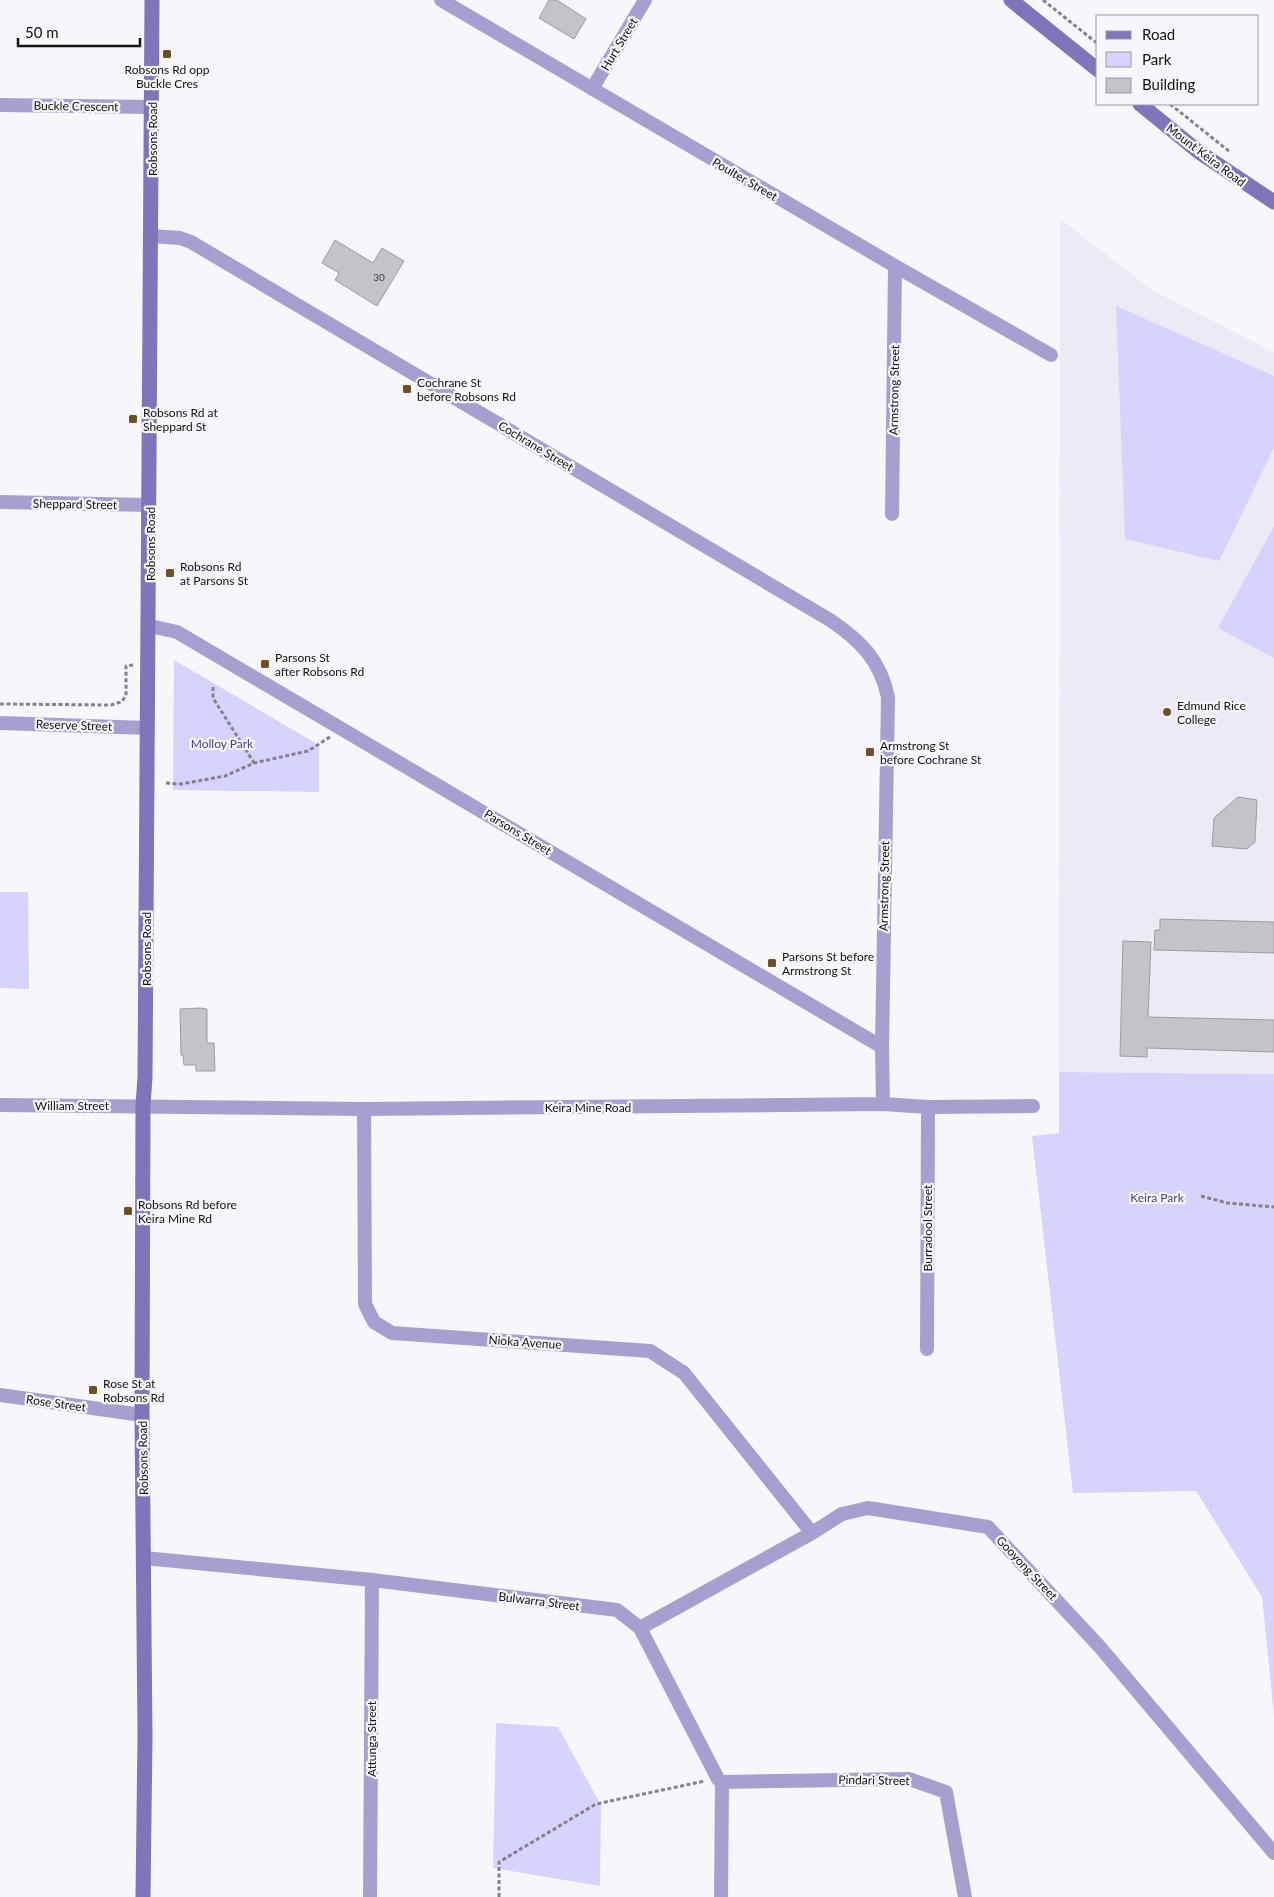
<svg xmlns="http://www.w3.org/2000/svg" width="1274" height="1897" font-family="Lato,sans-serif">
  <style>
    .built { fill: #ecebf5 }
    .green { fill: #d7d3ff }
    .building { fill: #c4c3c7; stroke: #9d9ca0 }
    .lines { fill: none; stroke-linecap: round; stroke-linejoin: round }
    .path { stroke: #838386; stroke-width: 3; stroke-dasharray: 4 2.5; stroke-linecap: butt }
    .street { stroke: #a6a0d0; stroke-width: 14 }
    .secondary { stroke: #7f75ba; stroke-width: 15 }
    .poi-dot { fill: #6b5123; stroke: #f7f7fb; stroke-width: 2 }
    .labels { text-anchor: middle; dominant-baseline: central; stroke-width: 4.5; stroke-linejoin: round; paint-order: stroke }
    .number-label { font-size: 10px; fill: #3e3e3f }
    .street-label { font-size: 12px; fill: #111112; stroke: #f7f7fb }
    .poi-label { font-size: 12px; fill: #111112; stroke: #f7f7fb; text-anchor: start }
    .park-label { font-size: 12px; fill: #4b3b87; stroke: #f7f7fb }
  </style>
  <rect width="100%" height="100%" fill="#f7f7fb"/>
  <!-- built -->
  <path class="built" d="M1060,219L1152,290L1274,352V1074L1059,1072Z"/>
  <!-- green -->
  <path class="green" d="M1116,306L1274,376V448L1219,561L1125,539Z
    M1274,526V658L1218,628Z
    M174,660L319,745V792L173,790Z
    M0,892H28L29,989L0,988Z
    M1059,1072L1274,1074V1715L1262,1597L1196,1491L1073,1493L1032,1136L1059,1133Z
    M496,1723L558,1727L601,1805L600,1886L493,1868Z"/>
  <!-- building -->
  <path class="building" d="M549,0H557L586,19L574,39L539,18Z
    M335,240L373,263L382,248L404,261L377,306L335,280L339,273L322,263Z
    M1238,797L1257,800L1255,842L1247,849L1212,846L1214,818Z
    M1160,919L1274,922V953L1154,950L1155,930H1160Z
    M1123,941L1151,942L1148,1017L1274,1020V1052L1147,1048V1057L1120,1056Z
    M200,1008L207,1009V1043H214L215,1071H196V1065H184L183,1055H181L180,1009Z"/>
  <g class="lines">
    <!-- path -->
    <path class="path" d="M1043,0L1098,44
      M1170,104L1230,152
      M213,687V698L254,763
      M0,704L111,705L121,702L126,696V666L133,665
      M166,783L181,784L225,776L254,763L308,751L330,737
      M1201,1196L1227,1203L1274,1207
      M499,1897V1862L596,1804L705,1781"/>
    <!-- street -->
    <path class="street" d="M441,0L895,266L1051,355
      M592,89L645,0
      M0,105L152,107
      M151,236L180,238L191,242L830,620C861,641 880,660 888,697L882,1047L883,1104
      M0,502L149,505
      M892,514L895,266
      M150,626L177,632L882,1047
      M0,723L148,728
      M0,1105L364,1109L883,1104L928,1107L1033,1106
      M364,1109L365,1304L374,1322L392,1333L650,1351L684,1373L812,1533
      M927,1349L928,1107
      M0,1395L142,1415
      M144,1558L372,1580L617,1610L640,1628L718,1779L722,1782L721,1897
      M640,1628L812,1533L842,1514L868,1508L988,1527L1099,1646L1274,1853
      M722,1782L909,1779L946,1792L965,1897
      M370,1897L372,1580"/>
    <!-- secondary -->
    <path class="secondary" d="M1011,0L1098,70
      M1140,104L1199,152L1274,202
      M143,1897L145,1736L142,1415L143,1105L145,1077L152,0"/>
  </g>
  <!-- markers -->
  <g class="poi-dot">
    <rect x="162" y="49" width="10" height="10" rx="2.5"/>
    <rect x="402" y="384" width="10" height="10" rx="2.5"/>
    <rect x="128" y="414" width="10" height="10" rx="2.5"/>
    <rect x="165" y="568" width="10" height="10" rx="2.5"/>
    <rect x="260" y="659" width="10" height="10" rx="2.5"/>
    <circle cx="1167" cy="712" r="5"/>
    <rect x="865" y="747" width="10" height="10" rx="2.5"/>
    <rect x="767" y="958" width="10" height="10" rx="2.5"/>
    <rect x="123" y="1206" width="10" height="10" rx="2.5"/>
    <rect x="88" y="1385" width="10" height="10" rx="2.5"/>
  </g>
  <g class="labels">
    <!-- number labels -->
    <g class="number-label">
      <text x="379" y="277">30</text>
    </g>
    <!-- street labels -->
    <g class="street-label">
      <text transform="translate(619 44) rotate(-59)">Hurt Street</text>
      <text transform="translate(76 106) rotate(1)">Buckle Crescent</text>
      <text transform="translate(152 139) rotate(-90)">Robsons Road</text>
      <text transform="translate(1206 155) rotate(37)">Mount Keira Road</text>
      <text transform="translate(745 179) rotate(30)">Poulter Street</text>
      <text transform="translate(894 390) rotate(-89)">Armstrong Street</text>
      <text transform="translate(536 446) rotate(31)">Cochrane Street</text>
      <text transform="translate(75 504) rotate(1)">Sheppard Street</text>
      <text transform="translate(150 544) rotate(-90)">Robsons Road</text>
      <text transform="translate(74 725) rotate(2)">Reserve Street</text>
      <text transform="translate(518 832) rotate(31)">Parsons Street</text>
      <text transform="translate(884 886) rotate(-89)">Armstrong Street</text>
      <text transform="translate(146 949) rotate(-90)">Robsons Road</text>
      <text x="72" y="1105">William Street</text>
      <text x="588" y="1107">Keira Mine Road</text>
      <text transform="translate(927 1228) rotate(-90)">Burradool Street</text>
      <text transform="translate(525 1342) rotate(4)">Nioka Avenue</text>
      <text transform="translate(56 1403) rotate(8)">Rose Street</text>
      <text transform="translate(143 1458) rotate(-91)">Robsons Road</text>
      <text transform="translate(1027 1568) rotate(47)">Gooyong Street</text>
      <text transform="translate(539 1601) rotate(7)">Bulwarra Street</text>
      <text transform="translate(371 1739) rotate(-90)">Attunga Street</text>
      <text transform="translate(874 1780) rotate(1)">Pindari Street</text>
    </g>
    <!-- poi labels -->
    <g class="poi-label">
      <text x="167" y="69" text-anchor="middle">Robsons Rd opp<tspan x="167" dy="14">Buckle Cres</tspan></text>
      <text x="417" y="382">Cochrane St<tspan x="417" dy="14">before Robsons Rd</tspan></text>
      <text x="143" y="412">Robsons Rd at<tspan x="143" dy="14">Sheppard St</tspan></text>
      <text x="180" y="566">Robsons Rd<tspan x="180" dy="14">at Parsons St</tspan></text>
      <text x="275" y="657">Parsons St<tspan x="275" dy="14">after Robsons Rd</tspan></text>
      <text x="1177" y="705">Edmund Rice<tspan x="1177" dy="14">College</tspan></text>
      <text x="880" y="745">Armstrong St<tspan x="880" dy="14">before Cochrane St</tspan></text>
      <text x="782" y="956">Parsons St before<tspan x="782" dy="14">Armstrong St</tspan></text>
      <text x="138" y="1204">Robsons Rd before<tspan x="138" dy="14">Keira Mine Rd</tspan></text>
      <text x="103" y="1383">Rose St at<tspan x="103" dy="14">Robsons Rd</tspan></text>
    </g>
    <!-- park labels -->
    <g class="park-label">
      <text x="222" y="743">Molloy Park</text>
      <text x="1157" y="1197">Keira Park</text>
    </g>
  </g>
  <!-- legend -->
  <rect x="1096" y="15" width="162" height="90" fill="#f7f7fb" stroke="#9b9b9e"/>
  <rect x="1106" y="31" width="25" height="8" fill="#7f75ba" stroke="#9b9b9e"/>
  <text x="1142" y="40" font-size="15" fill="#111112">Road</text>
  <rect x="1106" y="52" width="25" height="15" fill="#d7d3ff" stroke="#9b9b9e"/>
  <text x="1142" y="65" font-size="15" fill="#111112">Park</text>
  <rect x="1106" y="78" width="25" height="15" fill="#c4c3c7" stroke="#9b9b9e"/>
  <text x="1142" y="90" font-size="15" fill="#111112">Building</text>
  <!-- scale -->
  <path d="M18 38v8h122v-8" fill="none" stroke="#111112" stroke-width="2.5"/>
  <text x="25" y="38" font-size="15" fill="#111112" stroke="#f7f7fb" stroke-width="4" paint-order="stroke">50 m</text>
</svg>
